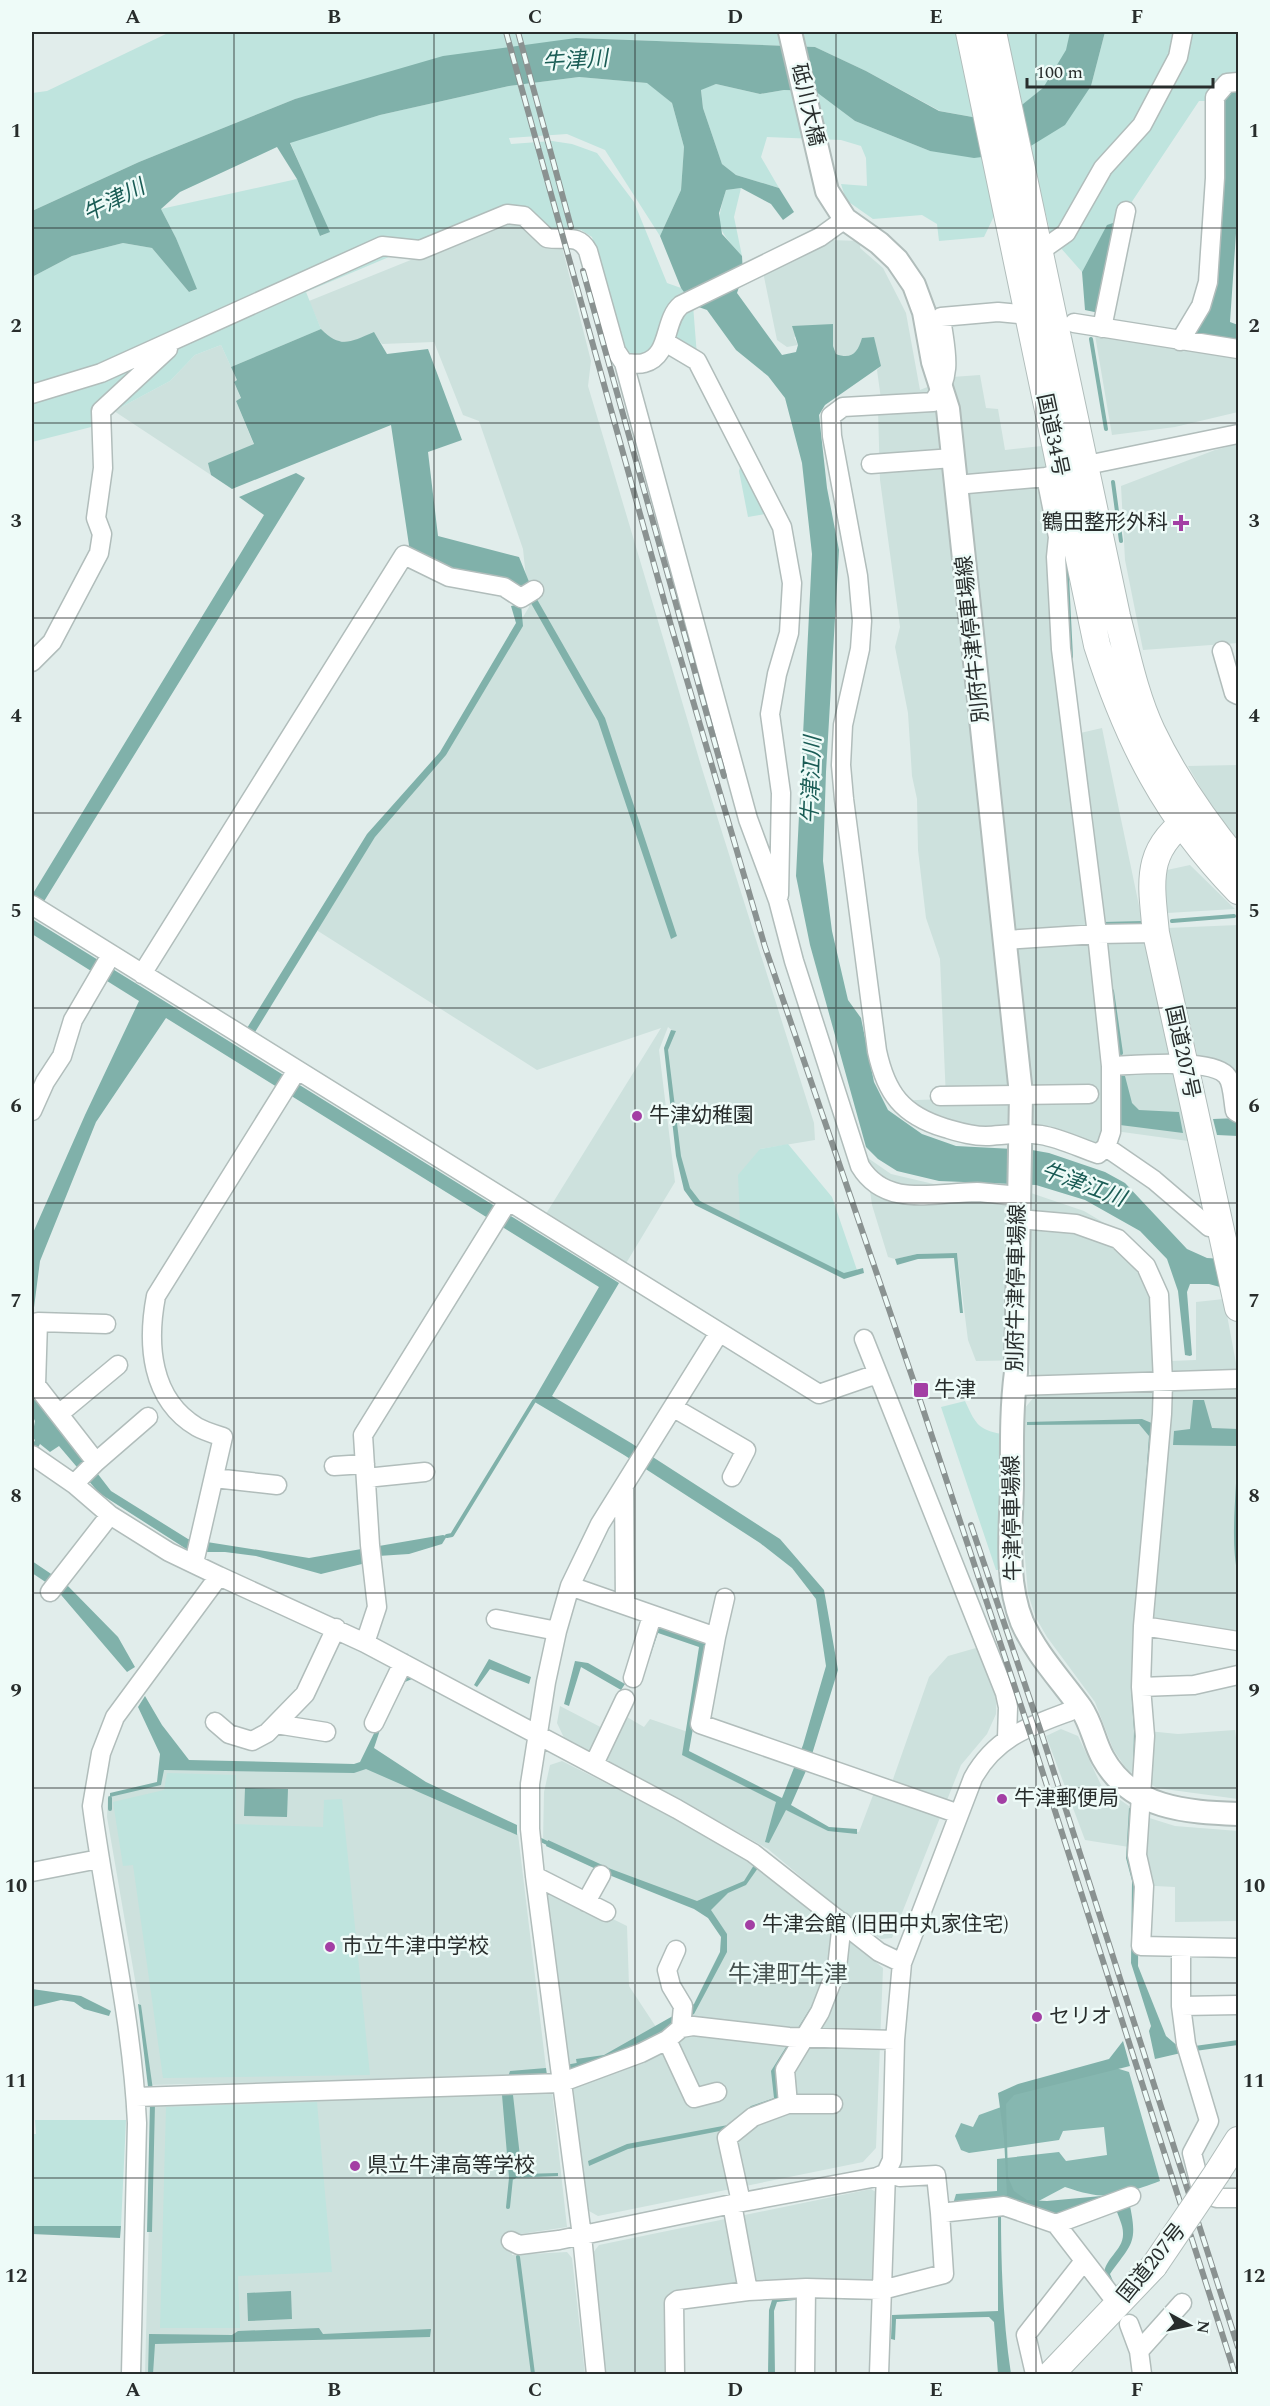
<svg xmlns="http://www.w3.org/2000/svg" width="1270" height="2406" font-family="Spectral,'Noto Sans JP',serif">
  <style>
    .built { fill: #cde1dd }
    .green { fill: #bfe4de }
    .forest { fill: #86b7b0 }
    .water { fill: #80b1aa }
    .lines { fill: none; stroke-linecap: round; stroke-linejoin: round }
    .stream { stroke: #80b1aa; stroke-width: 4 }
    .minor-casing { stroke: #b1bdbb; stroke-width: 21 }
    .major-casing { stroke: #b1bdbb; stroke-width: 26 }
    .highway-casing { stroke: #b1bdbb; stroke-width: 28 }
    .minor { stroke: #fff; stroke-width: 18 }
    .major { stroke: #fff; stroke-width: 22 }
    .highway { stroke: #fff; stroke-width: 26 }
    .rail-casing { stroke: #8a9291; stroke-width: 6 }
    .rail { stroke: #eefbf8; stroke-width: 4; stroke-dasharray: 11; stroke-linecap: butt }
    .highway-bridge-casing { stroke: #b1bdbb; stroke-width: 28; stroke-linecap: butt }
    .highway-bridge { stroke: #fff; stroke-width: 26 }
    .grid { fill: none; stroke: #282d2c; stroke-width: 1.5; stroke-opacity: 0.55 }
    .poi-dot { fill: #a33fa4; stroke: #eefbf8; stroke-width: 2 }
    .labels { text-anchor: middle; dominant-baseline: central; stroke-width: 5; stroke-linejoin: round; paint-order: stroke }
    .street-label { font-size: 21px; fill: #282d2c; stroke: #eefbf8 }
    .poi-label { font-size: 21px; fill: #282d2c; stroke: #eefbf8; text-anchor: start }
    .water-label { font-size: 22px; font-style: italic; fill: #1a5c55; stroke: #eefbf8 }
    .quarter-label { font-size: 24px; fill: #475250; stroke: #eefbf8 }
    .neatline { fill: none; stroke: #282d2c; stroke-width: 2 }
    .grid-label { font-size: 20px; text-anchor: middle; font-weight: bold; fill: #282d2c }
  </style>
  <rect width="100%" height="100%" fill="#e1edeb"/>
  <!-- built -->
  <path class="built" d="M510,220H521L562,247L591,361L588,386L703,772L814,1123L815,1140L760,1149L740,1222L698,1203L687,1189L677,1156L666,1049L673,1031L668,1027L659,1050L675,1182L625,1265L544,1217L661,1028L537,1070L318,931L316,926L373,835L443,752L529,607L523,549L479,421L463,415L434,342L382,344L374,333L351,342L333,341L321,329L309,301Z
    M829,240L861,241L860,248L883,268L906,313L920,390L952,377L980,375L986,408L998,409L1005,450L1042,446L1062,537L1076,734L1102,728L1188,1141L1115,1131L1101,1162L1040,1140L926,1128L894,1109L888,1101L946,1099L940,959L926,918L918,850L917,799L912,776L908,713L895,647L900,627L880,480L878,410L881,399L877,370L881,366L859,348L854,355L845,357L836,354L833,346L832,324L794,337L798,345L787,347L777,340L763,272Z
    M1095,335L1238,344V412L1175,427L1112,435Z
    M221,345L237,380L234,382L241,399L236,401L254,445L209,463L211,475L114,411L170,381L195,355Z
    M1238,444V643L1143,650L1125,560L1121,486L1215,450Z
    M1238,765V841L1214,811L1188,766Z
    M1190,865L1235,909L1167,913L1163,886L1167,870Z
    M1238,925V1099L1199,1062L1167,928Z
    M865,1156L891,1174L942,1186L1028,1192L1084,1211L1121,1233L1164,1292L1171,1361L1196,1360V1302L1224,1299L1238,1374V1643L1137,1628V1730L1178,1734L1235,1730L1238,1753V1799L1157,1788L1127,1770L1113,1749L1095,1702L1047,1637L1036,1618L1028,1594L1024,1546V1409L1034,1397L1029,1360L976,1361L968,1340L957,1253L917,1254L895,1259L888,1257L872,1205Z
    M983,1646L997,1686L996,1714L987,1734L961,1765L892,1938L881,1939L858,1925L768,1849L682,1801L566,1742L557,1723L560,1706L610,1732L620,1713L644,1727L650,1719L688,1732L687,1753L829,1830L859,1832L878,1782L891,1785L929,1677L948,1656Z
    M1061,1729L1078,1736L1102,1787L1143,1816L1175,1826L1238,1831V1921L1175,1922V1887L1136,1885L1129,1847L1085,1840L1046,1736Z
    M562,1761L673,1817L759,1866L883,1968L876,2148L863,2162L598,2216L589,2211L544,1885L627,1926L629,1986L658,2030L693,2010L724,1951L722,1931L705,1910L543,1842L544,1792L550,1765Z
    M162,1767H368L518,1834L546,2068L544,2076L149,2085L139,2003L107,1817L108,1796L158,1785Z
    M552,2091L567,2227L514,2235L511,2241L512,2255L567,2252L572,2258L585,2374H145L152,2104Z
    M871,2189L879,2194L875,2284L670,2295V2374H606L592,2254L599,2245Z"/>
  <!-- green -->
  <path class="green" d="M170,32H1070L1067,50L1044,88L1018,108L978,118L940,111L866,71L815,47L576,38L295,99L139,162L32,211V93L47,91Z
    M1105,32H1238V71L1227,75L1207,101H1199L1119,221L1107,226L1082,272L1052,238L1045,211L995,214L984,237L939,241L937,224L922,215L873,219L846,200L841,184L867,186L866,158L861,146L841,140L767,137L761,157L779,188L736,175L722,164L703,108L701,89L716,84L760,94L784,90L815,91L855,121L930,151L1091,86Z
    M579,77L648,83L672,103L684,147L681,190L660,236L605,150L567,134L509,138L511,144L552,141L572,144L597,153L634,202L667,283L681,288L693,305L697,356L659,333L649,354L634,355L622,348L592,237L581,230L550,228L532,211L505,208L306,292L321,329L231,367L221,345L195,355L170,381L114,411L107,423L32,442V277L72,256L123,243L152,248L189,292L196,290L176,238L161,209L297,179L321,236L329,232L290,142L380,115L509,86Z
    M741,188L734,217L742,256C717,229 715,226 726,190Z
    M741,464L771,513L748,517L739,471Z
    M788,1144L832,1197L858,1273L845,1276L740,1222L738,1175L760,1149Z
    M965,1401C975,1422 977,1430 1002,1434L1001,1570H996L941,1407Z
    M167,1773L236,1775L235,1824L323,1827L324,1800L342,1799L370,2075L163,2078L133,1865L123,1866L113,1802L164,1790Z
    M317,2102L332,2272L238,2276L240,2328H160L166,2107Z
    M35,2120H126L121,2226H32V2134H36Z"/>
  <!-- forest -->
  <path class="forest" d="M1116,2068L1129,2072L1160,2181C1118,2196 1109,2202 1065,2187L1033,2204H953L956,2194L997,2191V2159L1059,2152L1066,2161L1107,2155L1104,2127L1063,2131L1059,2140L969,2153L961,2150L955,2136L961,2123L973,2127L979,2115L1004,2106L1013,2091Z"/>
  <!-- water -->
  <path class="water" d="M1070,32H1105L1091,86L1065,125L1021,152L974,158L930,151L855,121L815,91L784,90L760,94L716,84L701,90L703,108L722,164L736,175L779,188L794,212L783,220L771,204L741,188L726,190L719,213L722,234L742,256L743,275L737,293L782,355L796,352L798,345L792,326L833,324V346L836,354C852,360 858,352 862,338L874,337L881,366L825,405L819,415L827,488L839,550L826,772L823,861L832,931L848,1000L861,1018L874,1082L888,1110L922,1134L956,1146L1032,1150L1049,1153L1105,1172L1125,1183L1187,1249L1207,1258L1238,1260V1292L1209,1284H1190L1187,1292L1192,1355L1190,1356L1185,1355L1178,1291L1167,1259L1140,1231L1085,1200L1036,1185L939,1181L897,1171L878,1159L866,1147L810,945L796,876L812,554L802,463L785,398L768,376L736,350L707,310L693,305L681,288L660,236L681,190L684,147L672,103L647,83L579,77L509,86L380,115L290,143L330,232L320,236L297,179L277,147L180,192L161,209L176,238L197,289L189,292L152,248L123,243L72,256L32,277V211L139,162L295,99L443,56L576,38L815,47L866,71L939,111L978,118L1018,108L1043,88L1066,50Z
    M1238,90V204L1230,322L1238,325V344L1194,333L1211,302L1220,250L1224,100L1231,91Z
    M1119,221L1099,313L1085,310L1082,272L1107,225Z
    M321,329C341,349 350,342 374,332L387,354L428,349L462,440L428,452L438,536L519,557L534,594L605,718L677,936L671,939L598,721L528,598L450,574L410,552L391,425L232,489L211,475L208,463L254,444L236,401L241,398L234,382L237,380L231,367Z
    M296,473L305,478L43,903L32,895L264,515L239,497Z
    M521,604L523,626L446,755L375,837L252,1037L244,1033L367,834L440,752L516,623L511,606Z
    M32,919L619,1283L552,1396L631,1443L780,1539L824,1590L838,1670L809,1764L791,1805L829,1827L857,1829V1834L828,1831L786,1810L769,1843L765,1842L776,1802L682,1755L699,1647L658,1633L642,1680L638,1683L655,1625L708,1643L689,1751L782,1798L803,1745L826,1666L816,1599L792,1568L760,1543L624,1455L533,1401L599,1287L166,1018L96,1122L40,1261L32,1323V1235L85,1115L139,1001L32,934Z
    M671,1030L676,1031L668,1050L681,1156L690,1188L700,1201L844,1273L863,1268L864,1273L844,1279L695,1205L684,1190L676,1156L664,1048Z
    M1121,1076H1125L1132,1103L1139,1110L1179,1112L1183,1133L1120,1125Z
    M1238,1118V1136L1217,1135L1213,1119Z
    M957,1253L963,1313H960L954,1258L918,1259L897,1265L895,1259L917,1254Z
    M32,1363L33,1390L111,1491L188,1539L309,1558L443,1535L447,1536L442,1544L409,1554L378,1556L366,1563L321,1574L256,1556L225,1552H191L99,1493L59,1446L50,1452L40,1444L32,1458V1446L35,1440L32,1437L35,1421L32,1415Z
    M1193,1400H1204L1212,1428L1238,1429V1576C1229,1537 1238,1487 1237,1446L1173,1445L1174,1431L1190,1429Z
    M1142,1419L1154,1424L1138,1770H1133L1134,1731L1131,1686L1149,1436L1139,1424L1027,1425V1422Z
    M32,1561L66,1584L118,1637L135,1667L127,1672L56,1589L32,1573Z
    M489,1659L531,1677L529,1684L490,1669L477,1687L474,1685Z
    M575,1661L588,1663L625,1684L621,1690L581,1667L569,1706L564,1704Z
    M410,1672L461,1704L412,1679L405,1682L380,1730L374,1748L426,1782L517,1825V1835L366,1769L354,1773L164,1770L161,1785L110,1797V1793L157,1782L160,1754L138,1707L145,1696L162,1725L189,1760L354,1764L360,1762L403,1674Z
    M245,1788L288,1789L287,1817L244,1816Z
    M1129,1808L1132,1809L1139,1886L1138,1966L1166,2036L1180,2048L1238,2040V2045L1181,2053L1155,2059L1149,2031L1151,2026L1131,1963L1132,1881L1126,1858Z
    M548,1840L611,1869L697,1901L744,1881L754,1865L758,1868L746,1885L728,1893L711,1910L727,1934V1952L694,2014L678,2021L644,2046L578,2070L576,2059L604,2055L694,2004L720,1952L721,1937L708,1918L694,1909L609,1875L546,1846Z
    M827,1969L831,1970L779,2101L730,2129L628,2149L589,2166L588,2161L627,2144L728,2125L751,2106L774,2098L771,2071L813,2004Z
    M32,1989L81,1996L111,2011L109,2016L84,2009L74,2002L61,2000L32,2007Z
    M138,2004L141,2005L155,2104L152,2232H147L150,2103Z
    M1123,2041L1130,2066L1014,2095L1006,2104L1008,2177L1014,2191L1027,2200L1047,2201L1123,2194L1058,2216L948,2206V2203L1007,2195L1004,2138L998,2093L1018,2084L1109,2059Z
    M546,2068L547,2075L508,2077L510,2071Z
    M502,2095H513L522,2174L558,2173V2176L509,2178Z
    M1130,2206C1138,2244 1131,2244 1110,2274L1115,2286L1104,2277C1103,2258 1124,2251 1123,2233C1123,2225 1118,2216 1116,2209Z
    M998,2213H1001C1001,2267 1003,2321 1011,2374H998L994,2322L989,2317L896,2319L895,2340L891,2339L892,2315L998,2311Z
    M32,2226H121L120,2238L32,2234Z
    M291,2291L292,2319L248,2321L247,2293Z
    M817,2294L871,2298V2300L812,2298L777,2302L774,2311L775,2374H768L769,2310L772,2300L779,2297Z
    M319,2328L323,2334L431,2329L430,2337L155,2344L153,2374H148L149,2334L232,2335L238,2331Z"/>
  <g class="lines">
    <!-- stream -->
    <path class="stream" d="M1091,339L1106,429
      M1113,482L1121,541
      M1066,557L1071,657
      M1102,921L1103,924L1143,923
      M1172,921L1234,916
      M1112,991L1121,1053
      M447,1536L452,1535L534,1401
      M110,1809V1798
      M537,1838L547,1843
      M566,2067L582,2064
      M508,2207L511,2178L514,2177
      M518,2257L533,2374"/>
    <defs>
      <path id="minor" d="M1039,252L1066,233L1103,168L1142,125L1178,57L1183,32
        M1019,314L998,312L941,317C945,350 954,373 933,402L843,407L831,416L832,436L858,576L862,621L860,649L843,725L841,765L844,799L877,1051C886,1093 902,1115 945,1128C959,1132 971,1136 986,1136C1005,1135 1022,1132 1041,1135C1060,1138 1080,1148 1098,1154L1106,1147L1111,1132V1066L1097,934L1061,649L1056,557L1058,537L1046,477
        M1074,323L1238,349
        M1102,328L1126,211
        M1180,341L1201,306L1208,282L1215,178V97L1227,83L1238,82
        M665,342L697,361L782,527L792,583L789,633L777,674L770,714L781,793L779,895
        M624,363L748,819L778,900L794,961L860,1166C886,1209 936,1192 977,1192C991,1193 1005,1195 1019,1196
        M32,394L101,373L382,246L420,250L507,214L524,216L547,238C565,241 578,233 588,251L616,351L624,363C630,363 638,365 644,363C671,356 663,320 681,305L820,237L845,219
        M871,464L953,458
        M956,485L1046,477L1087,465L1238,434
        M1222,651L1234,693L1238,695
        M32,662L52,642L99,553L102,534L96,518L103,468L101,411L168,349
        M32,905L819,1394L877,1374
        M1005,940L1097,934L1156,933
        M142,974L404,555L449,577L504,587L521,598L534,590
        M1111,1066C1135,1065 1210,1058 1226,1075C1233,1082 1233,1101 1235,1111L1238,1113
        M940,1096L1089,1094
        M32,1111L45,1082L62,1056L73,1020L111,955
        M1106,1147L1154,1180L1209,1227L1221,1228
        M1019,1219L1076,1224L1118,1239L1146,1266L1159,1295L1163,1382L1162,1414L1143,1626L1141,1687L1145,1736L1137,1855L1144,1886L1141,1946L1238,1948
        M864,1339L1005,1693L1008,1707L1007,1738
        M1014,1386L1238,1379
        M674,1408L746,1450L732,1477
        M59,1414L118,1365
        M32,1455L74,1484L110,1515L169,1552L219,1576
        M96,1462L36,1385L38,1322L106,1324
        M334,1466L365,1464
        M214,1478L277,1485
        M366,1478L425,1472
        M74,1484L96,1462L148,1417
        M624,1486L625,1604
        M194,1563L223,1437C214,1434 204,1431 197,1427C150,1399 147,1343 156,1296L297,1070
        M570,1586L716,1637L700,1724L959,1814
        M50,1592L110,1515
        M496,1619L557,1631
        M1143,1626L1238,1641
        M716,1637L725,1598
        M365,1643L377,1607L370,1545L363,1435L508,1201
        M633,1678L652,1616
        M1141,1687L1194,1685L1238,1675
        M215,1722L229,1734L252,1741L267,1733L305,1694L336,1628
        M374,1723L403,1663
        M276,1724L326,1732
        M594,1764L625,1699
        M32,1872L99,1859
        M535,1876L606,1912
        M586,1902L601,1875
        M1181,1948V2006L1186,2044L1209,2121L1192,2153L1202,2193L1217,2198H1238
        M676,1950L667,1970L671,1986L683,2006L681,2028
        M1181,2006L1238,2005
        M667,2040L694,2098L717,2092
        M136,2097L560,2083L641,2053L667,2040L681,2028L693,2026L789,2037L895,2040
        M788,2104L785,2070L820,2012L837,1968L842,1922
        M741,2202L727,2138L753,2117L788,2104H833
        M732,2204L748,2291
        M1056,2224L1131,2196
        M511,2241L519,2245L559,2240L732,2204L877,2177L886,2173L892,2160L895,2040L902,1963L973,1778C998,1733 1035,1725 1081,1707
        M1129,2324L1139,2351L1142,2374
        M1139,2351L1182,2303
        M131,2374L137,2123C132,2016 106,1912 92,1806L101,1753L115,1717L219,1576L365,1643L677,1809L753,1853L879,1952L902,1963
        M596,2374L582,2236L535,1876L530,1829V1784L546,1682L557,1631L570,1586L600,1524L719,1333
        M675,2374L674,2303L678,2300L748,2291L806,2288L882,2290L944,2274L940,2213
        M805,2374L806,2288
        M879,2374L886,2173L900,2177L936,2175L940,2213L1004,2206L1056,2224L1110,2294
        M1035,2374L1026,2335L1084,2261"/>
      <path id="major" d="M790,32L827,191L845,219L879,243L897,260L914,285L924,312L933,362L948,409L1021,1094L1016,1372C1011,1410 1012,1448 1012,1486C1011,1530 1005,1580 1022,1622C1036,1654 1061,1680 1081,1708C1092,1724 1094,1742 1103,1758C1131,1809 1187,1812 1238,1814"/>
      <path id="highway" d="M969,32L1097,645C1128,742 1167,818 1238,891
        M993,32L1117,616C1127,654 1135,695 1152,731C1175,779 1205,822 1238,862
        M1194,815C1143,848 1151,881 1156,933L1238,1308
        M1217,2173L1238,2140
        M1051,2374L1154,2266"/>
    </defs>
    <!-- minor casing -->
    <use href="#minor" class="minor-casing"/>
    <!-- major casing -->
    <use href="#major" class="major-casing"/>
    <!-- highway casing -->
    <use href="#highway" class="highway-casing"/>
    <!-- minor -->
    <use href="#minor" class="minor"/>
    <!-- major -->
    <use href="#major" class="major"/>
    <!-- highway -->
    <use href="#highway" class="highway"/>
    <defs>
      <path id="rail" d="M506,32L672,629L765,947L917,1391L1032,1739L1235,2374
        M518,32L571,227
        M583,271L724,776
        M971,1525L1042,1735L1238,2347"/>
    </defs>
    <!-- rail casing -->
    <use href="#rail" class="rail-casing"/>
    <!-- rail -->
    <use href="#rail" class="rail"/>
    <defs>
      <path id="highway-bridge" d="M1154,2266L1217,2173"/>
    </defs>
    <!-- highway-bridge casing -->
    <use href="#highway-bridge" class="highway-bridge-casing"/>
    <!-- highway-bridge -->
    <use href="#highway-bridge" class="highway-bridge"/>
  </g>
  <!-- grid -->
  <path class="grid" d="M234,32V2374M434,32V2374M635,32V2374M836,32V2374M1036,32V2374M32,228H1238M32,423H1238M32,618H1238M32,813H1238M32,1008H1238M32,1203H1238M32,1398H1238M32,1593H1238M32,1788H1238M32,1983H1238M32,2178H1238"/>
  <!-- markers -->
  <g class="poi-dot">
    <path d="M1178 514h6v6h6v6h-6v6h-6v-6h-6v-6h6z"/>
    <circle cx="637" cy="1116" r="6"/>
    <rect x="913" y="1382" width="16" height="16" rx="3"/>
    <circle cx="1002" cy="1799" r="6"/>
    <circle cx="750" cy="1925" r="6"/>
    <circle cx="330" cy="1947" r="6"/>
    <circle cx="1037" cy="2017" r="6"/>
    <circle cx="355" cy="2166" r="6"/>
  </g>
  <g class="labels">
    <!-- street labels -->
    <g class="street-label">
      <text transform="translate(807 105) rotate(77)">砥川大橋</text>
      <text transform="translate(1052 435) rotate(78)">国道34号</text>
      <text transform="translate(973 639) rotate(-96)">別府牛津停車場線</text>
      <text transform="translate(1182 1052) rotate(78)">国道207号</text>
      <text transform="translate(1017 1288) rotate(-89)">別府牛津停車場線</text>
      <text transform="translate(1013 1518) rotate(-91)">牛津停車場線</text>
      <text transform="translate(1152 2263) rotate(-51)">国道207号</text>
    </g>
    <!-- poi labels -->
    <g class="poi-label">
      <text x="1168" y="523" text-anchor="end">鶴田整形外科</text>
      <text x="649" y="1116">牛津幼稚園</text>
      <text x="934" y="1390">牛津</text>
      <text x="1014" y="1799">牛津郵便局</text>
      <text x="762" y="1925">牛津会館 (旧田中丸家住宅)</text>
      <text x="342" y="1947">市立牛津中学校</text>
      <text x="1049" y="2017">セリオ</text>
      <text x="367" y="2166">県立牛津高等学校</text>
    </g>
    <!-- water labels -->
    <g class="water-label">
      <text transform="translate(575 61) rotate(-4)">牛津川</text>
      <text transform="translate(114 201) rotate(-27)">牛津川</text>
      <text transform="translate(812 780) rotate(-88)">牛津江川</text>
      <text transform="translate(1083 1185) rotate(20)">牛津江川</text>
    </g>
    <!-- quarter labels -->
    <g class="quarter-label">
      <text x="788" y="1975">牛津町牛津</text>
    </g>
  </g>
  <!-- border -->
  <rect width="1270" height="2406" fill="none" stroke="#eefbf8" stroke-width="66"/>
  <!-- north arrow -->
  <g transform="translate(1189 2325) rotate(98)" stroke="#eefbf8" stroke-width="4.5" paint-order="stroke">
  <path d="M0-4.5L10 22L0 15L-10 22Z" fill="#282d2c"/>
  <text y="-9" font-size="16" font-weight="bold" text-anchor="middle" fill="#282d2c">N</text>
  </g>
  <!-- scale -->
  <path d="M1027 78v9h186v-9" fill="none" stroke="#282d2c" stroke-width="3"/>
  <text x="1036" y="78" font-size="18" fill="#282d2c" stroke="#eefbf8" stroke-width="4.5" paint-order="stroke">100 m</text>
  <rect x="33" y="33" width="1204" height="2340" class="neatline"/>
  <g class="grid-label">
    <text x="133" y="23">A</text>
    <text x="334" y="23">B</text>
    <text x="535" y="23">C</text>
    <text x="735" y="23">D</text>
    <text x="936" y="23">E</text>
    <text x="1137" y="23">F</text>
    <text x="16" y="137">1</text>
    <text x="1254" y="137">1</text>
    <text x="16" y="332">2</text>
    <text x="1254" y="332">2</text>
    <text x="16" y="527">3</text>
    <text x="1254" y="527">3</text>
    <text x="16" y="722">4</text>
    <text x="1254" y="722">4</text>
    <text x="16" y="917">5</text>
    <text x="1254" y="917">5</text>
    <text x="16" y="1112">6</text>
    <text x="1254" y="1112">6</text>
    <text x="16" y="1307">7</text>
    <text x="1254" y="1307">7</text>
    <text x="16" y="1502">8</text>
    <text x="1254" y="1502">8</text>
    <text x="16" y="1697">9</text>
    <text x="1254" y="1697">9</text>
    <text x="16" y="1892">10</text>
    <text x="1254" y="1892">10</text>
    <text x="16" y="2087">11</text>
    <text x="1254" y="2087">11</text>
    <text x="16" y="2282">12</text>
    <text x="1254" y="2282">12</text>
    <text x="133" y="2396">A</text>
    <text x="334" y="2396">B</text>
    <text x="535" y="2396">C</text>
    <text x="735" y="2396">D</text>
    <text x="936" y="2396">E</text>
    <text x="1137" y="2396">F</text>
  </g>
</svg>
